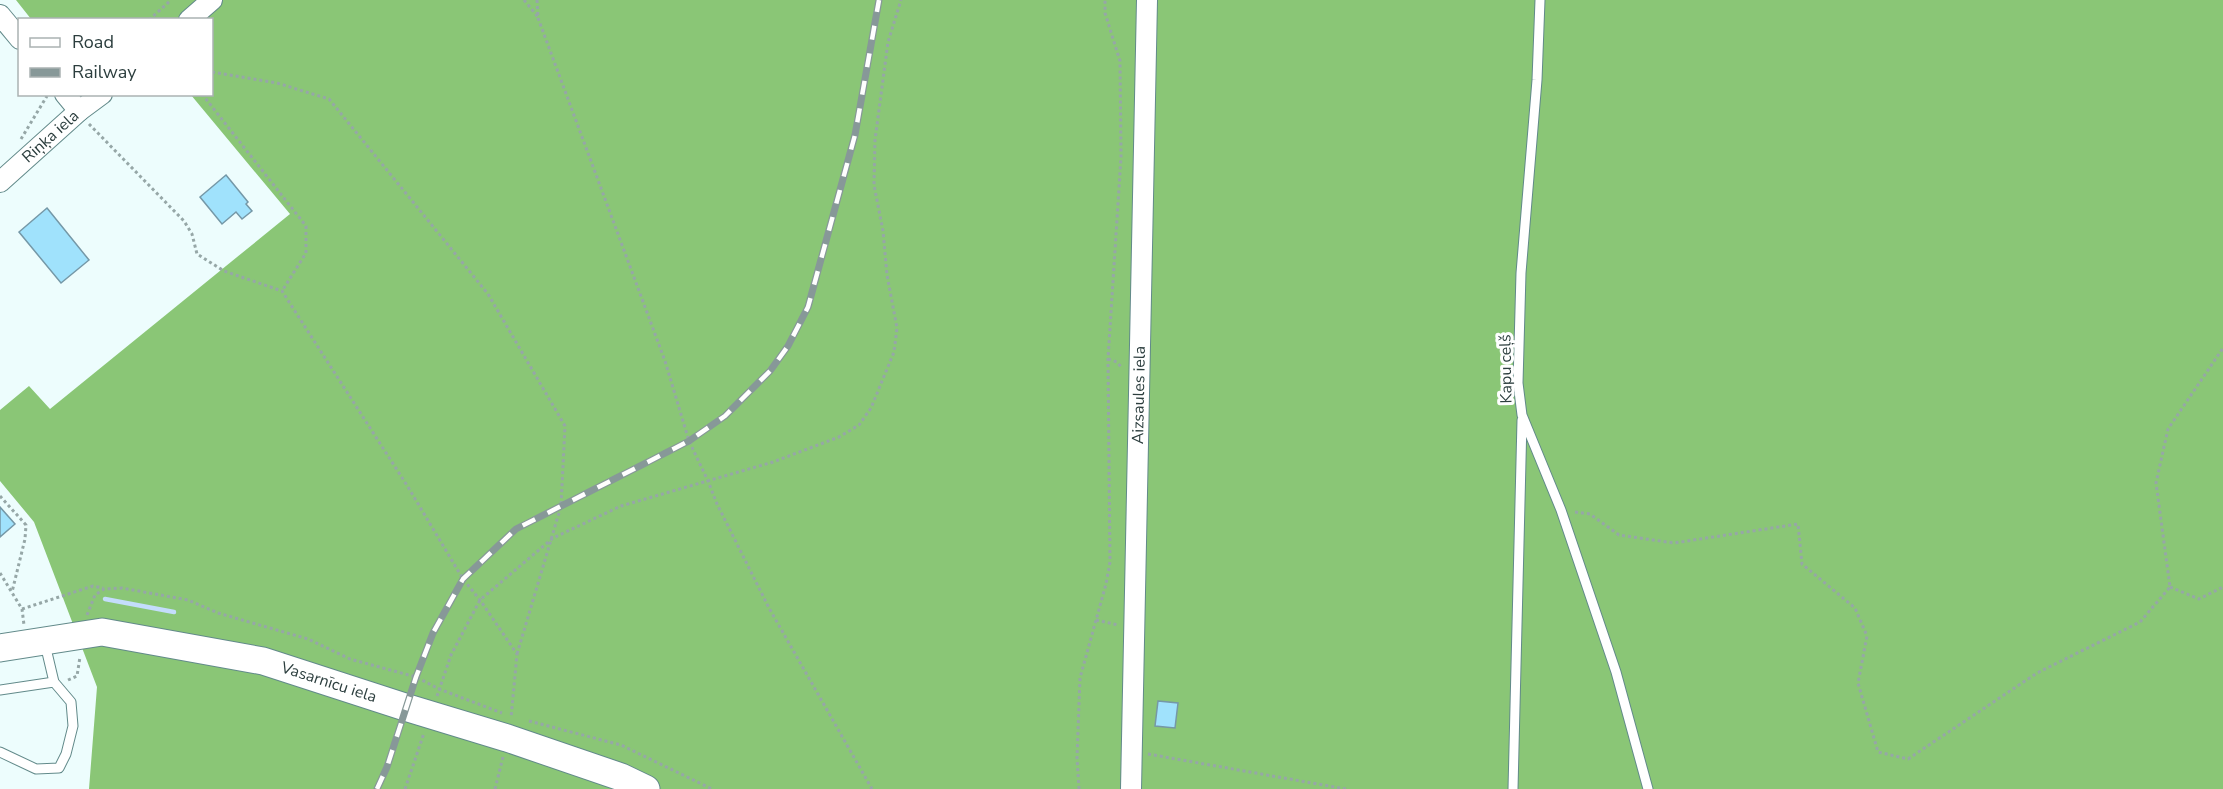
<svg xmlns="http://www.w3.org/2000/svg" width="2223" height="789" font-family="'Nunito Sans',sans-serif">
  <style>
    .forest { fill: #8ac676 }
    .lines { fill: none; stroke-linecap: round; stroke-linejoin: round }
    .stream { stroke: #c4ddfc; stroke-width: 4.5 }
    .building { fill: #a0e2fc; stroke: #7598a7; stroke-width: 1.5 }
    .lane-casing { stroke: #628a8a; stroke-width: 11 }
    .street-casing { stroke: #628a8a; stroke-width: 22 }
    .secondary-casing { stroke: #628a8a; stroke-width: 29 }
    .path { stroke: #96a7a7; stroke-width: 3; stroke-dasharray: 3 3; stroke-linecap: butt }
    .lane { stroke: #fff; stroke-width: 9 }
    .street { stroke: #fff; stroke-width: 20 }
    .secondary { stroke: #fff; stroke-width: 27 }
    .rail-casing { stroke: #879898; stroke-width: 7 }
    .rail { stroke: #fff; stroke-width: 4.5; stroke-dasharray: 14; stroke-linecap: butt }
    .labels { text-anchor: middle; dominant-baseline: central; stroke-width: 6; stroke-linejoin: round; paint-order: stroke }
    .street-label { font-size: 16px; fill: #2c3e3e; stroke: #fff }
  </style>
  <rect width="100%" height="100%" fill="#edfdfd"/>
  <!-- forest -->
  <path class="forest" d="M16,0H2223V789H89L97,687L34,522L0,481V410L29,386L50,409L290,214L191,95L212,94V20L31,19Z"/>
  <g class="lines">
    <!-- stream -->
    <path class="stream" d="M105,599L174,612"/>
  </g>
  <!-- building -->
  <path class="building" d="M226,175L248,202L246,204L252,211L242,219L236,212L222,224L200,197Z
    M47,208L89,260L61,283L19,232Z
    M0,507L15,524L0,537Z
    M1158,701L1178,703L1175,728L1155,726Z"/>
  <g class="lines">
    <defs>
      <path id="lane" d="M1540,0L1537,80L1521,273L1518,383L1522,415L1561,510L1616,672L1648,789
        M0,690L54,682
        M0,752L36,769L59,768L66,754L73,726L71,702L54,682L45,644
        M1513,789L1522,420"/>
      <g id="street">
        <path d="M0,15L20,39"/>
        <path d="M189,20L212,0"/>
        <path d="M65,94L79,111"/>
        <path id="s1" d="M0,182L79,111L102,94"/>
        <path id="s2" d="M1131,789L1147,0"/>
      </g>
      <g id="secondary">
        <path id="s3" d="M0,648L102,632L263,661L408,708L507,738L621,777L646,789"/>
      </g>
    </defs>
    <!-- lane casing -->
    <use href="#lane" class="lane-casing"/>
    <!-- street casing -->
    <use href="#street" class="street-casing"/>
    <!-- secondary casing -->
    <use href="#secondary" class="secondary-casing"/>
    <!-- path -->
    <path class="path" d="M524,0L538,17
      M537,0L538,18L665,361L689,441L708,481L717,504L769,608L872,789
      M149,20L171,0
      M212,72L277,83L329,99L488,294L565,426L561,506L517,654
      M202,94L306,226V253L282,291
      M89,124L184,221L192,234L197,254L224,271L282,291L408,487L463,579L480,600L517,654L511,718
      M21,139L47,96
      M1108,359L1117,362L1121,367
      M0,496L26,525L25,539L12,592
      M1575,512L1590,514L1619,535L1674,543L1798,524L1802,564L1855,608L1867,636L1858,683L1878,752L1908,759L2037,673L2140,622L2170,587L2156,483L2168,429L2223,348
      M0,573L22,609L24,625
      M2170,587L2199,599L2223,587
      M22,609L93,586L103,588
      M87,615L95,595L104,589L122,588L188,600L218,613L308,639L350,659L416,677L439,689L502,713
      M1096,620L1118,625
      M68,680L77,676L80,657
      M437,696L451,655L480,600L553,538L621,506L773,462L839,437L859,425L871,408L894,352L897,328L887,275L883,231L874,185L875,140L888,42L901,0
      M529,721L621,745L712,789
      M1148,754L1346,789
      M405,789L424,733
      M495,789L503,757
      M1079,789L1077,758L1080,678L1106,584L1110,562L1108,359L1121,157L1120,61L1105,13V0"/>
    <!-- lane -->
    <use href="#lane" class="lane"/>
    <!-- street -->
    <use href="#street" class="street"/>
    <!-- secondary -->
    <use href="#secondary" class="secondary"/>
    <defs>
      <path id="rail" d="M377,789L387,767L416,677L433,633L463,579L516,529L689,441L725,416L770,371L788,346L808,307L855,135L879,0"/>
    </defs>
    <!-- rail casing -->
    <use href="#rail" class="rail-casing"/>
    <!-- rail -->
    <use href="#rail" class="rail"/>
  </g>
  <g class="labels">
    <!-- street labels -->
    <g class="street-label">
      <text stroke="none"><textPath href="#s1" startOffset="68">Riņķa iela</textPath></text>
      <text transform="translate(1506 369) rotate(-91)">Kapu ceļš</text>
      <text stroke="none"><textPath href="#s2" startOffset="394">Aizsaules iela</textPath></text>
      <text stroke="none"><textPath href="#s3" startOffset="336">Vasarnīcu iela</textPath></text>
    </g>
  </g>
  <!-- legend -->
  <rect x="18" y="18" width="195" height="78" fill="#ffffff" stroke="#abb2b2" stroke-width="1.5"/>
  <rect x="30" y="38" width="30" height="9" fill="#ffffff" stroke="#abb2b2" stroke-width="1.5"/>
  <text x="72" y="48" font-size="18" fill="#2c3e3e">Road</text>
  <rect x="30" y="68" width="30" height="9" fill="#879898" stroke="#abb2b2" stroke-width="1.5"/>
  <text x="72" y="78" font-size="18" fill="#2c3e3e">Railway</text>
</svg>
